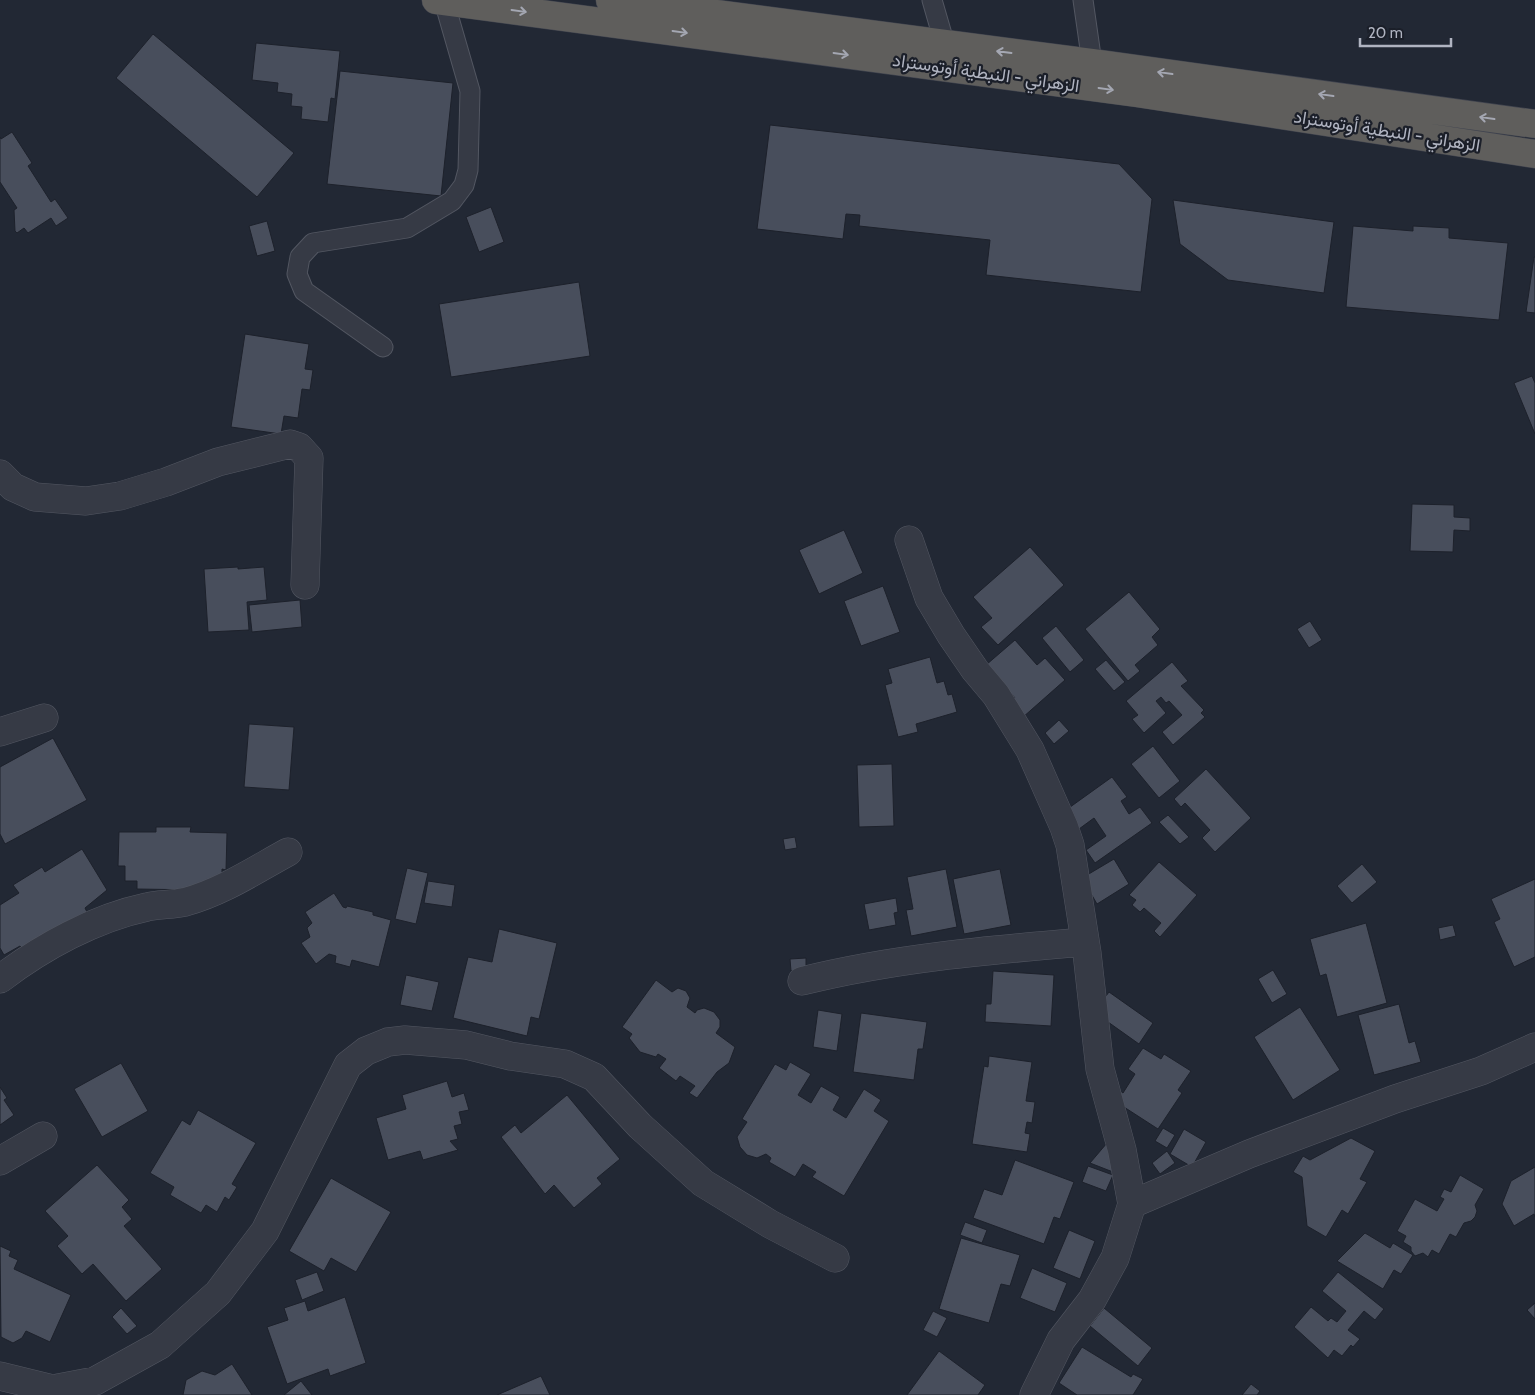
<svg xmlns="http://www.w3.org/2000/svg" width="1535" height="1395" font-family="Cabin,Vazirmatn,sans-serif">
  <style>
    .building { fill: #484e5c; stroke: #1d212b }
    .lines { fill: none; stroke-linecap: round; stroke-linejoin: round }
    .service-casing { stroke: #535762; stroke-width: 21 }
    .minor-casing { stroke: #535762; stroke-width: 29 }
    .trunk-casing { stroke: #40444f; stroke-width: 29 }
    .service { stroke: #363a45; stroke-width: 19 }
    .minor { stroke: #363a45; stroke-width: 28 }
    .trunk { stroke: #5f5e5c; stroke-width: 28 }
    .oneway { stroke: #a4a7b2 }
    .labels { text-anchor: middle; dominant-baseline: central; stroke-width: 4.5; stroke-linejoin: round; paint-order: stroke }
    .street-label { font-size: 18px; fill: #b0b4c1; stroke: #1b1f29 }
  </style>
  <rect width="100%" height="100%" fill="#222834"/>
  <!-- building -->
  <path class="building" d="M153,34L294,153L257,197L116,78Z
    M256,43L340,51L335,99L331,98L328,122L301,119L302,107L291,106L292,94L277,92L278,83L252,80Z
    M340,71L453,83L441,196L327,184Z
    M770,125L1119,164L1152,199L1141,292L986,275L990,240L859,226L860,215L846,214L843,239L757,229Z
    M12,132L32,163L28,166L51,202L55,199L68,218L56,226L51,218L28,233L24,228L17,233L15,231L14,210L17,208L0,182V137L1,139Z
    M1173,200L1334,222L1324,293L1228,280L1180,244Z
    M491,207L504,242L479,252L466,217Z
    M267,221L275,251L257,256L249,226Z
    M1353,226L1413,231V226L1449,228V238L1508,243L1499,320L1346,307Z
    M1534,257H1535V313L1526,312Z
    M579,282L590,356L451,377L439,304Z
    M245,334L309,344L305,369L313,370L310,390L302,389L298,418L284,416L281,434L231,427Z
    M1532,376L1535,383V434L1514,383Z
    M1412,504L1454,505V517L1470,518V531L1454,530L1453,552L1410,551Z
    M844,530L863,573L819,594L799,550Z
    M1030,547L1064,585L998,645L981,627L992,618L973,597Z
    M238,567V569L264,567L267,600L247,602L249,630L208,632L204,569Z
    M883,586L900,632L861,646L844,601Z
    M1129,592L1160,629L1152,637L1158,645L1135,665L1140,671L1128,681L1085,629Z
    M300,600L302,627L252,632L249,605Z
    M1310,621L1322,640L1309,648L1297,629Z
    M1056,626L1084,660L1070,672L1042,638Z
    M1015,640L1037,665L1045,658L1065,680L1022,718L1010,703L1015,698L986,665Z
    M930,657L937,683L944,681L948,695L952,694L957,712L916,724L918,732L898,737L885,685L892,683L888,669Z
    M1106,660L1125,682L1114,691L1095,669Z
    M1172,662L1188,681L1181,686L1204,710L1201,713L1205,717L1173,745L1162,732L1182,715L1169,701L1166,703L1161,697L1156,701L1166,713L1144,733L1132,719L1138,715L1126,701Z
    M1059,720L1069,731L1054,744L1045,733Z
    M249,724L294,727L289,790L244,787Z
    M53,738L87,800L5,844L0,834V767Z
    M1153,746L1180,781L1159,798L1131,764Z
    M892,764L894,826L859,827L857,765Z
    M1206,769L1251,818L1215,852L1202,838L1210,830L1185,803L1181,807L1174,799Z
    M1112,777L1127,797L1121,801L1129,814L1140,807L1152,823L1095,863L1086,850L1106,836L1094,818L1079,829L1066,810Z
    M1168,815L1189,837L1180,844L1159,822Z
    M156,827H191L190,832L227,833L226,870L222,869V881L200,890L137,889V881H125V866H118L119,832H156Z
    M795,837L797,848L785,850L783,839Z
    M82,849L107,890L85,908L87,912L24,952L20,946L4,955L0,948V905L19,893L13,885L42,867L45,872Z
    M1114,859L1129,884L1097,904L1082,878Z
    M1159,862L1197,895L1160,937L1154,931L1161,923L1144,908L1140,912L1132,905L1136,900L1129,895Z
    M1362,864L1377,882L1352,903L1337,886Z
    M407,868L428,873L416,924L395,919Z
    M946,869L957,927L911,936L906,910L913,909L907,877Z
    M1000,869L1011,925L964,934L953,879Z
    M1535,879V957L1514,967L1494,922L1500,919L1491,899Z
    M428,881L455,885L452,907L424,903Z
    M334,893L343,907L346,908L347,906L373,912V915L391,920L379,967L352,960L350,967L335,963L336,956L329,954L316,964L301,943L310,937L307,928L312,923L305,912Z
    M896,898L898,912L894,913L896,925L869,930L864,904Z
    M1366,923L1387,1003L1337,1017L1326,974L1320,976L1310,939Z
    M1453,925L1456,936L1440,940L1438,928Z
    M499,929L557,943L539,1019L531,1017L527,1036L453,1018L468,957L492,962Z
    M806,958V970L791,971L790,959Z
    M1273,970L1287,994L1272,1003L1258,979Z
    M993,971L1054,975L1051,1026L985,1022L986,1004H991Z
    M406,975L439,982L432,1011L400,1005Z
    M656,980L672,992L678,988L686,991L690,998L687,1007L695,1013L697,1010L704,1008L714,1012L720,1020V1027L716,1033L735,1047L729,1063L717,1072L697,1098L689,1093L695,1086L680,1076L676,1081L659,1068L666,1059L658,1054L656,1057L640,1052L629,1038L632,1034L622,1027Z
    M1109,992L1153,1023L1139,1044L1101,1017L1100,1004Z
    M1399,1004L1409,1043L1415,1041L1421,1062L1374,1075L1358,1015Z
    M1300,1007L1340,1070L1293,1100L1254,1037Z
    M818,1010L842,1014L837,1051L813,1047Z
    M861,1013L927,1022L923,1049H918L914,1080L853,1072Z
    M1143,1048L1161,1059L1164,1054L1191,1071L1178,1090L1182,1093L1158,1129L1110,1098L1116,1088L1123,1093L1135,1074L1128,1069Z
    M989,1056L1032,1062L1026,1101L1035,1102L1032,1123L1027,1122L1025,1133L1030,1134L1027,1152L972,1144L984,1066L988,1067Z
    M790,1062L811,1074L798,1095L811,1103L821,1086L840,1097L833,1110L846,1118L864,1089L881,1100L874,1111L889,1121L844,1196L812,1177L816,1172L803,1164L795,1177L769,1162L771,1158L766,1154L757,1158L747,1155L740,1147L737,1137L747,1122L742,1119L775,1064L786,1070Z
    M121,1063L148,1111L102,1137L74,1089Z
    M447,1081L452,1097L464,1093L469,1110L459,1112L462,1124L454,1126L458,1139L450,1141L458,1150L423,1160L420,1151L388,1160L376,1118L406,1109L402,1095Z
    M0,1087L7,1098L4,1100L14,1115L0,1125Z
    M567,1095L620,1159L597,1178L602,1184L574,1208L554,1185L545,1194L501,1137L515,1125L521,1133Z
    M198,1110L256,1143L232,1184L237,1187L229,1200L225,1197L217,1212L206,1205L201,1213L170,1195L174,1187L150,1173L182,1120L190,1125Z
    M1163,1128L1175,1135L1167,1148L1155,1141Z
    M1184,1129L1206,1142L1192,1167L1170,1154Z
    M1351,1138L1375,1151L1360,1179L1367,1182L1348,1214L1342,1210L1326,1237L1307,1226L1302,1177L1293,1172L1303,1156L1310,1160Z
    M1107,1143L1113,1172L1090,1163Z
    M1167,1151L1175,1163L1160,1174L1152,1163Z
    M1015,1160L1074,1182L1060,1219L1054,1217L1044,1244L973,1218L984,1189L1002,1195Z
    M97,1165L129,1200L122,1207L132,1219L124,1226L162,1269L126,1301L93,1264L82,1274L57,1246L68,1236L45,1211Z
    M1088,1166L1113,1175L1106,1191L1082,1182Z
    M1535,1167V1217L1534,1214L1514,1226L1502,1204L1511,1181Z
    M1460,1175L1484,1189L1475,1205L1477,1211L1475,1217L1471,1221L1464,1223L1456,1237L1450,1234L1439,1254L1432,1250L1428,1257L1423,1253L1415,1256L1411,1251V1247L1403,1242L1406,1236L1397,1231L1415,1199L1437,1211L1444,1199L1440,1197L1444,1189L1451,1192Z
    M331,1178L391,1212L356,1272L331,1258L324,1271L289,1251Z
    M965,1222L987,1230L982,1243L960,1235Z
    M1069,1230L1095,1241L1080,1279L1053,1268Z
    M1365,1233L1390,1248L1393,1243L1413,1255L1401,1274L1394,1270L1383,1289L1337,1261Z
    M961,1238L1020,1255L1010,1286L1001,1284L989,1323L939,1309Z
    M0,1246L11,1251L9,1256L18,1260L14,1269L71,1295L50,1342L26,1331L22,1338L13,1343L1,1337Z
    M1032,1268L1067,1283L1055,1312L1020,1298Z
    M317,1272L324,1291L302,1300L295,1280Z
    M1338,1272L1384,1309L1375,1320L1364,1311L1348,1330L1360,1339L1353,1347L1351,1345L1342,1356L1334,1350L1328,1358L1294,1327L1311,1307L1328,1321L1331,1318L1337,1322L1346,1311L1322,1291Z
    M345,1297L366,1363L330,1376L328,1369L287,1384L267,1327L288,1320L284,1308L305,1301L308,1311Z
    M1535,1303V1319L1527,1310Z
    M121,1308L137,1326L127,1334L112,1317Z
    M1104,1308L1152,1348L1138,1366L1090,1326Z
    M933,1311L947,1318L937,1337L923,1330Z
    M1082,1347L1131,1377L1133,1374L1143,1379L1133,1395H1077L1059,1383Z
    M939,1351L985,1385L978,1395H907Z
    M232,1364L252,1395H183L186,1380L202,1371L215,1375Z
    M541,1376L550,1395H497Z
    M301,1381L312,1395H284Z
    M1251,1384L1260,1391L1257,1395H1242Z"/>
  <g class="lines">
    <defs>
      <path id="service" d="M932,0L945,45
        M1083,0L1092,63
        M383,347L304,291L297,274L300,257L313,243L407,228L452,201L464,185L468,170L470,91L444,1"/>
      <path id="minor" d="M0,474L13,487L35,497L86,501L120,496L166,482L218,462L290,444L299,447L309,458L305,585
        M909,540L929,598L951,635L975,670L996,695L1030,750L1064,827L1070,845L1087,953L1100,1069L1122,1150L1132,1204L1115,1258L1092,1300L1061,1340L1034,1395
        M0,732L44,718
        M0,979C42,947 95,918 147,907C159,904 172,905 185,902C222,892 255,870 288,852
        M802,981C894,958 990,950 1084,942
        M0,1161L43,1136
        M1132,1204L1249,1154L1395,1099L1481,1071L1535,1047
        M0,1376L53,1389L95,1381L160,1345L218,1293L265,1231L348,1065L366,1051L388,1042L405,1040L466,1045L510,1056L565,1064L594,1077L640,1126L703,1183L770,1224L835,1258"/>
      <path id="trunk" d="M436,0L1137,93L1535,154
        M610,0L1092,63L1535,124"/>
    </defs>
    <!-- service casing -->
    <use href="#service" class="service-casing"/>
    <!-- minor casing -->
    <use href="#minor" class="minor-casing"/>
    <!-- trunk casing -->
    <use href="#trunk" class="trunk-casing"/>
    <!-- service -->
    <use href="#service" class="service"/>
    <!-- minor -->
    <use href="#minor" class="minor"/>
    <!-- trunk -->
    <use href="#trunk" class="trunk"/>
  </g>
  <!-- one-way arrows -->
  <defs><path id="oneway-shaft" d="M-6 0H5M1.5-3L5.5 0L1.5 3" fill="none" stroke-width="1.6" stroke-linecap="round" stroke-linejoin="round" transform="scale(1.25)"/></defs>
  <g class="oneway">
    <use href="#oneway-shaft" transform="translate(519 11) rotate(8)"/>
    <use href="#oneway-shaft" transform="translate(680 32) rotate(8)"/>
    <use href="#oneway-shaft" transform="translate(1004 52) rotate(-173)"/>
    <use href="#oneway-shaft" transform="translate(841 54) rotate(8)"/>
    <use href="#oneway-shaft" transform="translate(1165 73) rotate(-172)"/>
    <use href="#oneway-shaft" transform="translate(1106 89) rotate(8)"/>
    <use href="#oneway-shaft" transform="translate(1326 95) rotate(-172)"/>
    <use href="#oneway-shaft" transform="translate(1487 118) rotate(-172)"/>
  </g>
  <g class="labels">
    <!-- street labels -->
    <g class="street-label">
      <text transform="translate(986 73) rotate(8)">الزهراني - النبطية أوتوستراد</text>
      <text transform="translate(1387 131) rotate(9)">الزهراني - النبطية أوتوستراد</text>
    </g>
  </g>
  <!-- scale -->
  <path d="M1360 38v8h91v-8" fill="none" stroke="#b0b4c1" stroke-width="2.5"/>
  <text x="1368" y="38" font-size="15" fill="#b0b4c1" stroke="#1b1f29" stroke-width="4" paint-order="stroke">20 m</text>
</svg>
